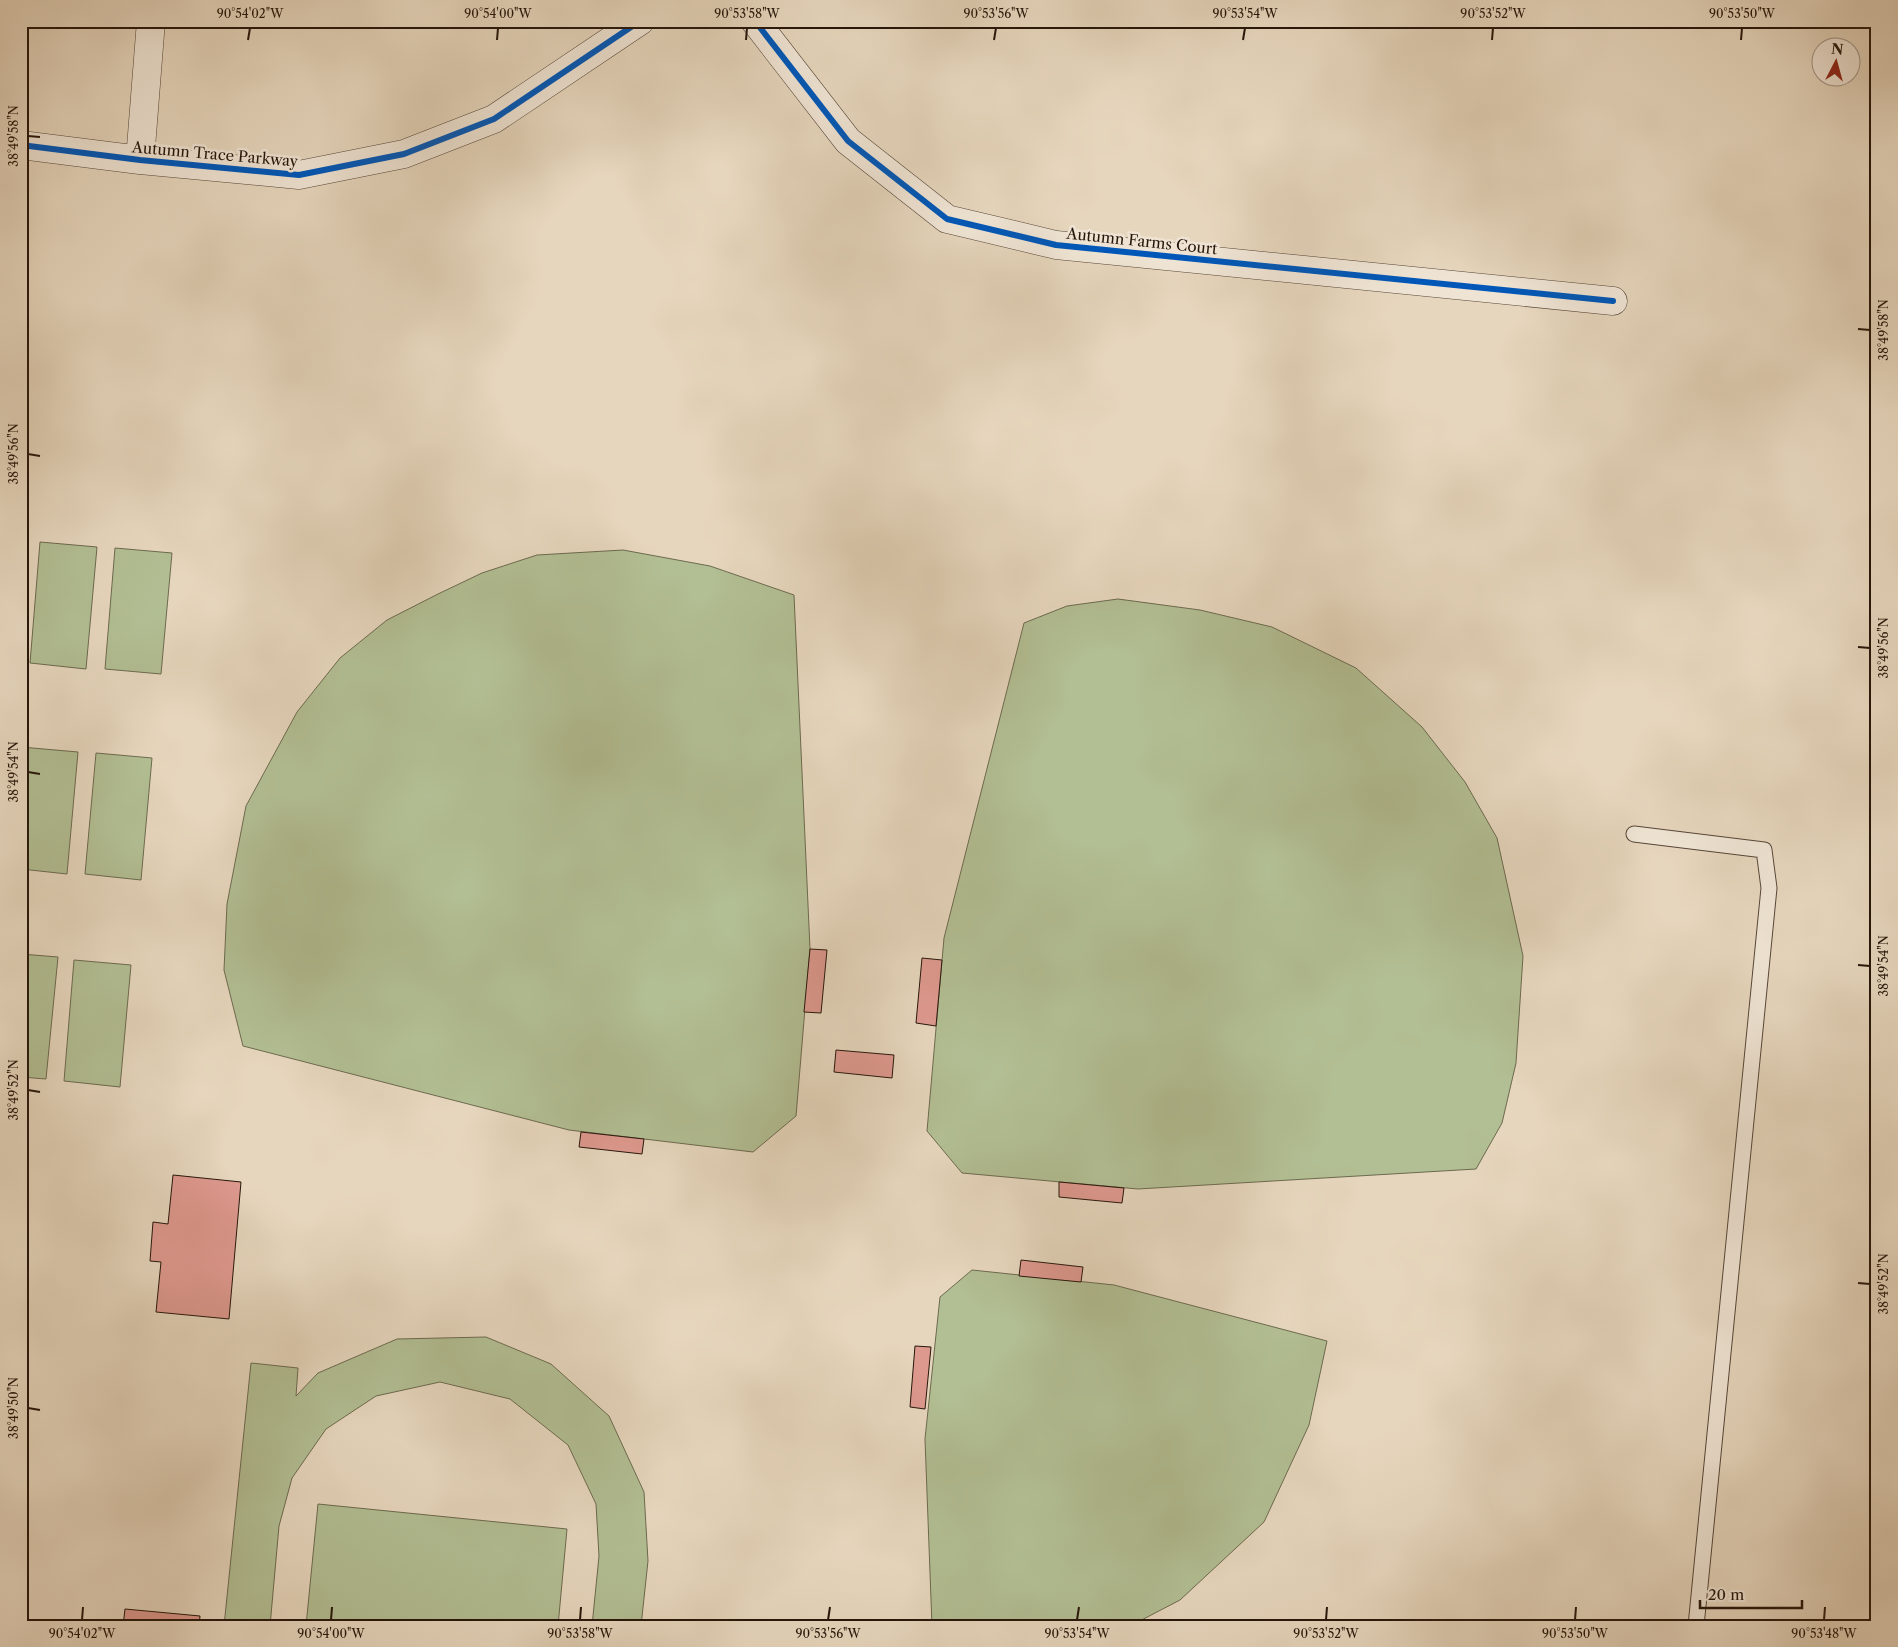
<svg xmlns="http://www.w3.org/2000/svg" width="1898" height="1647" font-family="'Libre Caslon Text',serif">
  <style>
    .green { fill: #b2be93; stroke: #6c6a4f }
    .building { fill: #de998f; stroke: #26160b }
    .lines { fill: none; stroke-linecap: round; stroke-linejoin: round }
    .service-casing { stroke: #564638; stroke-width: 17 }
    .minor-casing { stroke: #564638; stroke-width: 29 }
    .service { stroke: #efe4d4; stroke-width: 15 }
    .minor { stroke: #efe4d4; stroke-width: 28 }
    .cycleway-casing { stroke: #efe4d4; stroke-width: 9 }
    .cycleway { stroke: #0057b8; stroke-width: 6 }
    .ticks { fill: none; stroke: #26160b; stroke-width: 2 }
    .labels { text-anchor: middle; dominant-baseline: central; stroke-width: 5; stroke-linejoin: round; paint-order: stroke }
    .street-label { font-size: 15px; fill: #26160b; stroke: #efe4d4 }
    .neatline { fill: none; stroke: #26160b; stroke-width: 2 }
    .ticks-label { font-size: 12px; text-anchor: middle; fill: #26160b }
  </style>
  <rect width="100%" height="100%" fill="#e6d6bd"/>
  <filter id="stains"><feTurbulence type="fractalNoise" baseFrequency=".004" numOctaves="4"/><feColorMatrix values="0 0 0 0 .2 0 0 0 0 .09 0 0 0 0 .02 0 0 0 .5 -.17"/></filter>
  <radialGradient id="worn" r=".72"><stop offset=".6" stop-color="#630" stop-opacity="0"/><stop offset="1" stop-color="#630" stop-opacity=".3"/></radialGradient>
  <!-- green -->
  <path class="green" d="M40,542L97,547L86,669L30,663Z
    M115,548L172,553L161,674L105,669Z
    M623,550L710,566L794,595L810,949L796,1116L753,1152L569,1130L243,1046L224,970L227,904L246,806L297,712L340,658L387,620L438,594L482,573L537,555Z
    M1118,599L1200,610L1272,627L1356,668L1422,727L1465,782L1497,838L1523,956L1516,1063L1502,1123L1476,1169L1138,1189L962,1173L927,1131L944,938L1024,623L1067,606Z
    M21,747L78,752L67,874L21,869Z
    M96,753L152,758L141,880L85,874Z
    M21,954L58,957L46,1079L21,1077Z
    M74,960L131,965L120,1087L64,1081Z
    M972,1270L1114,1285L1327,1341L1309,1425L1264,1522L1180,1600L1130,1626H932L925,1439L940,1297Z
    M486,1337L551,1364L609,1416L644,1492L648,1561L641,1626H592L599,1556L596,1504L568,1445L510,1399L440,1382L376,1396L326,1429L292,1478L279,1526L270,1626H224L251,1363L298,1368L296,1396L318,1373L397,1339Z
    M318,1504L567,1529L558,1626H306Z"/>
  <!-- building -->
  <path class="building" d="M810,949L827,950L821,1013L804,1012Z
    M922,958L942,960L936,1026L916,1023Z
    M836,1050L894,1055L892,1078L834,1072Z
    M581,1132L644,1139L642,1154L579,1147Z
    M173,1175L241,1182L229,1319L156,1312L161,1262L150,1261L153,1222L168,1224Z
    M1059,1182L1124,1188L1122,1203L1059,1197Z
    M1021,1260L1083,1267L1081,1282L1019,1276Z
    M915,1346L931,1347L925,1409L910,1407Z
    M125,1609L200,1616L199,1626H123Z"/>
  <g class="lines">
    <defs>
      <path id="service" d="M1634,834L1764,850L1769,888L1696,1626"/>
      <path id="minor" d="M755,21L848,141L947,219L1056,245L1613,301
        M21,145L140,160L299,175L404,154L494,119L640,21
        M140,160L151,21"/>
    </defs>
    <!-- service casing -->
    <use href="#service" class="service-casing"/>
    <!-- minor casing -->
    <use href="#minor" class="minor-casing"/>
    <!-- service -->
    <use href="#service" class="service"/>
    <!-- minor -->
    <use href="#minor" class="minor"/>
    <defs>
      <path id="cycleway" d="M755,21L848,141L947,219L1056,245L1613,301
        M21,145L140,160L299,175L404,154L494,119L640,21"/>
    </defs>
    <!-- cycleway casing -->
    <use href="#cycleway" class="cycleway-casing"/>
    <!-- cycleway -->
    <use href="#cycleway" class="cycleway"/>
  </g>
  <!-- ticks -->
  <path class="ticks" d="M248,40L250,28M497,40L498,28M746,40L747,28M994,40L996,28M1243,40L1245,28M1492,40L1493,28M1741,40L1742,28M28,136L40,137M1858,329L1870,330M28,454L40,456M1858,647L1870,648M28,772L40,774M1858,965L1870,966M28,1090L40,1092M1858,1283L1870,1284M28,1408L40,1410M82,1620L83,1607M331,1620L332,1607M580,1620L581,1607M828,1620L830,1607M1077,1620L1079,1607M1326,1620L1327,1607M1575,1620L1576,1607M1824,1620L1825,1607"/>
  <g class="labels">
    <!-- street labels -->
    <g class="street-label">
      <text transform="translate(215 154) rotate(5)">Autumn Trace Parkway</text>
      <text transform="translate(1142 241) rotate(6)">Autumn Farms Court</text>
    </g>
  </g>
  <!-- margin -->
  <rect width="1898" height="1647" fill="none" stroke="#e6d6bd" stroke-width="55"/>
  <!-- north arrow -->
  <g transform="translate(1836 62) rotate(6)"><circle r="24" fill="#efe4d4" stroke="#9f9284"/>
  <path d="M0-4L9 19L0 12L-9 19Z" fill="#8f2418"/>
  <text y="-8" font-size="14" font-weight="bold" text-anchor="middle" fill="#26160b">N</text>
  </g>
  <!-- scale -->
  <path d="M1700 1600v8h102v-8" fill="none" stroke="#26160b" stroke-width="2.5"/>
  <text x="1708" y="1600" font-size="15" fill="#26160b" stroke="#efe4d4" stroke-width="4" paint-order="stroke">20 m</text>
  <rect x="28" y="28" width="1842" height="1592" class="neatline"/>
  <g class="ticks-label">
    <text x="250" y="18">90°54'02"W</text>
    <text x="498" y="18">90°54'00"W</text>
    <text x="747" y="18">90°53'58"W</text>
    <text x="996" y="18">90°53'56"W</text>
    <text x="1245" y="18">90°53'54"W</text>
    <text x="1493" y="18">90°53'52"W</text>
    <text x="1742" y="18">90°53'50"W</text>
    <text transform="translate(14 136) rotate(-90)" y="4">38°49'58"N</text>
    <text transform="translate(1884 330) rotate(-90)" y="4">38°49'58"N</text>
    <text transform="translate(14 454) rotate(-90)" y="4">38°49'56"N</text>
    <text transform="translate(1884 648) rotate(-90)" y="4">38°49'56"N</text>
    <text transform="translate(14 772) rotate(-90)" y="4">38°49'54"N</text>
    <text transform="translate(1884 966) rotate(-90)" y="4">38°49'54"N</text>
    <text transform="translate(14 1090) rotate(-90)" y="4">38°49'52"N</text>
    <text transform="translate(1884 1284) rotate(-90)" y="4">38°49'52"N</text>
    <text transform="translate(14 1408) rotate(-90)" y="4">38°49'50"N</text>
    <text x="82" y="1638">90°54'02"W</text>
    <text x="331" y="1638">90°54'00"W</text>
    <text x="580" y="1638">90°53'58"W</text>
    <text x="828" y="1638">90°53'56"W</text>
    <text x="1077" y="1638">90°53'54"W</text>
    <text x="1326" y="1638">90°53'52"W</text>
    <text x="1575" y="1638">90°53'50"W</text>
    <text x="1824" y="1638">90°53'48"W</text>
  </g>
  <rect width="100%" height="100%" filter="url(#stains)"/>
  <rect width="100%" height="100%" fill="url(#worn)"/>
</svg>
